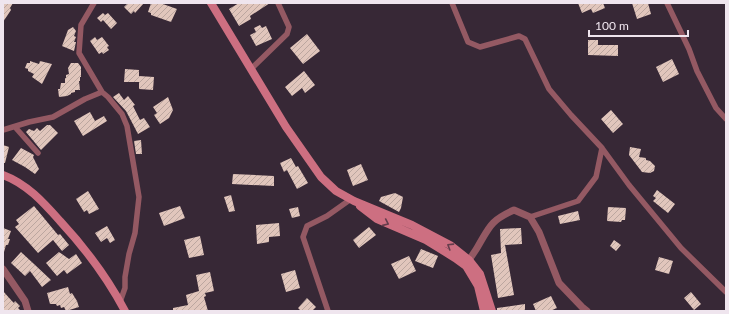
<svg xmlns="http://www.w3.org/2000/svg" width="729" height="314" font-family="Lato,sans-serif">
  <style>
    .building { fill: url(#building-hatch) }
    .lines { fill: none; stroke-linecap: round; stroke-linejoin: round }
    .minor { stroke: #945963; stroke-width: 5.5 }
    .tertiary { stroke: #945963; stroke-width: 7 }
    .secondary { stroke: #cd6f81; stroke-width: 8 }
    .oneway { stroke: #643d4c }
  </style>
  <defs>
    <pattern id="building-hatch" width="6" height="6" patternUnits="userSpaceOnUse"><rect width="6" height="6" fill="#e1c6bc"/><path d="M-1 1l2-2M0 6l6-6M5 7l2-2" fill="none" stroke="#bba69f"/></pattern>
  </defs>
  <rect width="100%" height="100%" fill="#372836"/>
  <!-- building -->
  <path class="building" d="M3,3H13L10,8L11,10L3,22Z
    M128,3H144L135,13L134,11L131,14L124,7Z
    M151,3H160L177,9L171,22L151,15V13L148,12Z
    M239,3H270L250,16L251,19L239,26L229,9Z
    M578,3H603L605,8L593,13L591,9L582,13Z
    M632,3H648L651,14L637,19Z
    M103,13L105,15L108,13L117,23L111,29L103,20L101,22L97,18Z
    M260,25L262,28L266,26L272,39L256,46L250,35L256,32L254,28Z
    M73,27L76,31L74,36L76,37L74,42H76L74,51L62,46L68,30Z
    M307,34L320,51L303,64L290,48Z
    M95,37L97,40L102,37L109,46L107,47L109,50L103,54L102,52L99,54L90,41Z
    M588,40H598V45H618V56L588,55Z
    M672,59L679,74L663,82L656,67Z
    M30,61L39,64L40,61L52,64L42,84L32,77L34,74L28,71V69L25,68L27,63H30Z
    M71,63H78L81,67V77H80V81H79L80,90H75V92L71,93V94L67,96L59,97L58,89H60L61,83H65V78H66V75L69,74L68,68Z
    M125,69L139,70V76L154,77L153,90L139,89V82H124Z
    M304,71L315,85L305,93L302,88L292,96L285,87Z
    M119,93L124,100L128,96L135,105L133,106L140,120L144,118L150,127L138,134L126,111L113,97Z
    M168,97L173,110L169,118L160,124L154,115L157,113L153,107Z
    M611,110L623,124L613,133L601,119Z
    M90,112L95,121L104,116L107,121L83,136L74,121Z
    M47,125H50L58,133L41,150L26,132L29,129L34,131L37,128L40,131Z
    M141,140L142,154H136L134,141Z
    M3,145L9,147L5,163H3Z
    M630,147L641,149L639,157L646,158V160L650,161L655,166L654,171L650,173L642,172L629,155Z
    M21,148L34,155L33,157L39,169L35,174L25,167L12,160Z
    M291,158L296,167L298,166L308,183L297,189L287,170L284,172L280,163Z
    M361,164L368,180L353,186L347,170Z
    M233,174L274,176V186L232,184Z
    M657,190L675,204L668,213L653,201L656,198L653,196Z
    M88,191L99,209L89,214L87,210L84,212L76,199Z
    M395,193L403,197L401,208L399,212L379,201L381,197Z
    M231,195L235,211L229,212L224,197Z
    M34,206L58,235L60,234L69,245L62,251L53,240L38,253L15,227L19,224L16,220Z
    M180,206L185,218L164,226L159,213Z
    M298,207L300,216L292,218L289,209Z
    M608,207L626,208L625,220H622L621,222L607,221Z
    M578,211L580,220L560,224L558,216Z
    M279,223L280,236L269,237V242L257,244L256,225Z
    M107,226L115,240L110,243L107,238L101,242L95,233Z
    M369,227L376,235L359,248L353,240Z
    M3,228L11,231L8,239H10L8,245H6L4,252Z
    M521,228L522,244L505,245L514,295L498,298L491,255L501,253L500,229Z
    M200,236L204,255L189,258L184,240Z
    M614,240L621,245L616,251L610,246Z
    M421,249L438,256L433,268L415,261Z
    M21,252L34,264L51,280L42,287L30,271L25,276L11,263Z
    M59,252L69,259L76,254L82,263L67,274L64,270L57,276L46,263Z
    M409,256L416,271L399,279L391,264Z
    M659,257L673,261L669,274L655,270Z
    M295,270L300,288L286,292L281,274Z
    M210,272L214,291L205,293L206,296L204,297L208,311H173V308L188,305L186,295L199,291L196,275Z
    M68,287L70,294L72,293L77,301L79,307L66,311L64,307L61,308L60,305L57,306L56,304H50L47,293Z
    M3,291L11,300L14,303L15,301L20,306L18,308L21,311H3Z
    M691,292L701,304L694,310L684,298Z
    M551,296L557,308L550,311H536L533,304Z
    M307,298L316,307L312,311H301L298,308Z
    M525,304V311H497V308Z"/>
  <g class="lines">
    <!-- minor -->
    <path class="minor" d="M94,3L81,25L79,53L102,92L108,97L122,114L127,126L139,197L135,233L129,254L125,277V288L120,302
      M452,3L468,42L480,47L519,36L525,39L549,89L571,115L602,148
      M667,3L689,49L697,71L716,108L726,119
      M251,69L287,34L289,27L278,3
      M15,127L38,153
      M3,130L29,122L53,117L85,99L102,92
      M530,217L578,201L596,177L602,148L629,185L681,248L726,292
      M328,311L303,237L307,226L327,216L351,199"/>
    <!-- tertiary -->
    <path class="tertiary" d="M467,264C470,258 474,253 477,248C490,226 490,221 514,210L530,217L539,232L559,283L582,307L587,311
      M3,269L25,301L28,311"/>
    <!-- secondary -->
    <path class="secondary" d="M211,3L286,127L321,177L336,191L354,201L412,225L450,245L469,260L480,274L492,311
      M3,175C27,184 43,202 60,221C86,249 107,277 125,311
      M360,206L377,219L426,240L455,258L466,266L478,286L484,311"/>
  </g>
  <!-- one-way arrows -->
  <defs><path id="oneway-chevron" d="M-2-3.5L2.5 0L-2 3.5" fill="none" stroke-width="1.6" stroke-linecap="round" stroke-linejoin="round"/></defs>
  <g class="oneway">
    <use href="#oneway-chevron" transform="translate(386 223) rotate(24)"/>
    <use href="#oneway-chevron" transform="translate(450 246) rotate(-148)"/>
  </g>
  <!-- border -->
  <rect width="729" height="314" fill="none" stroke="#efe5ee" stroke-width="8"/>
  <!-- scale -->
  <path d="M589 30v6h99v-6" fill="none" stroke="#efe5ee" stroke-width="2"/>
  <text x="595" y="30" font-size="12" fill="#efe5ee" stroke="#372836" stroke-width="3" paint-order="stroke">100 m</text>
</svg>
